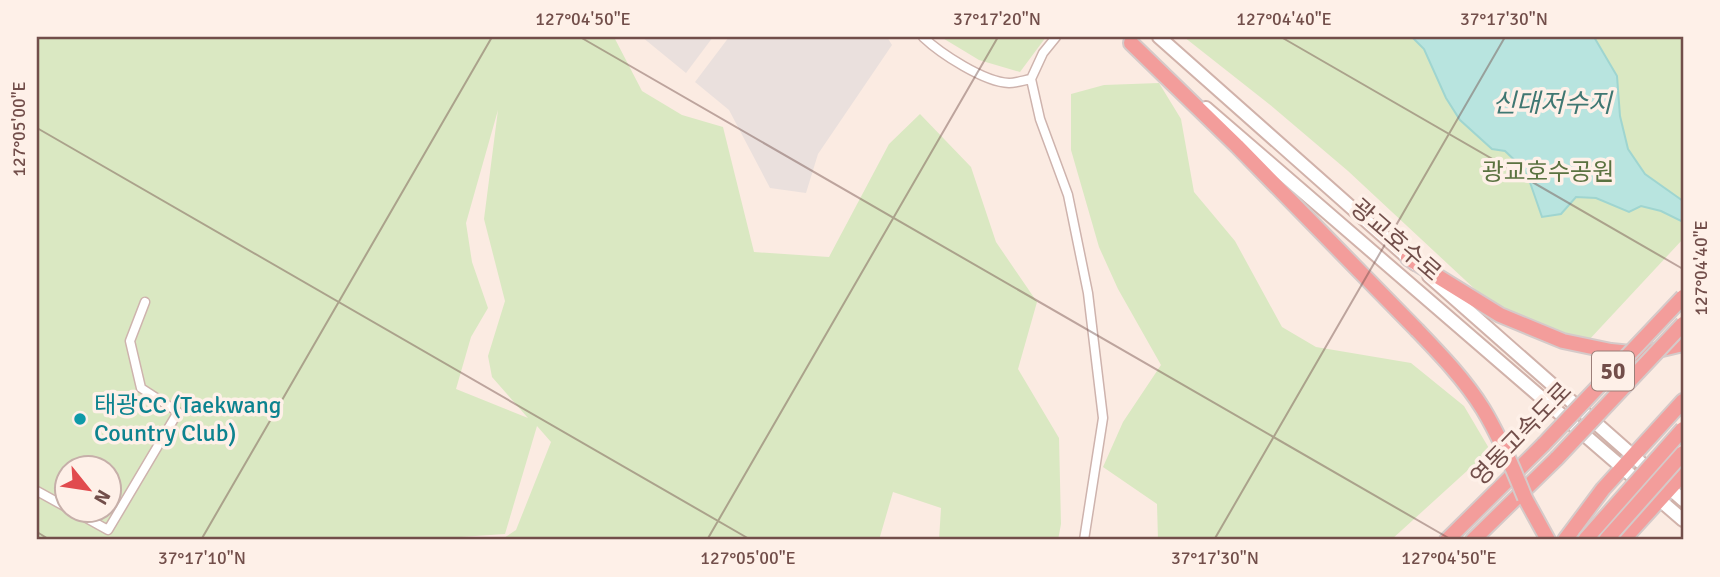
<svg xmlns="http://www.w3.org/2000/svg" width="1720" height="577" font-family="Signika,'Noto Sans KR',sans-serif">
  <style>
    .industrial { fill: #eae0dd }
    .green { fill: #dae8c2; fill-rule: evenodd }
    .water { fill: #b8e4df; stroke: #9fd5d0; stroke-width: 2 }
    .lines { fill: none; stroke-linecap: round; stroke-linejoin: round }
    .street-casing { stroke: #ceb3ad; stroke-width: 11 }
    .secondary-casing { stroke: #d1b2aa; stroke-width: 16 }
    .highway-casing { stroke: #d5cac9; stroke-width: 18 }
    .street { stroke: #fff; stroke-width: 8 }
    .secondary { stroke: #fff; stroke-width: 12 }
    .highway { stroke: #f39d9b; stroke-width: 14 }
    .highway-bridge-casing { stroke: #d5cac9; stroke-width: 18; stroke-linecap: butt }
    .highway-bridge { stroke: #f39d9b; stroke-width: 14 }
    .ticks { fill: none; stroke: #724e4a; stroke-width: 2; stroke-opacity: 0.45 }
    .culture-dot { fill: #0f9aa8; stroke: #fef0e8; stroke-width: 2.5 }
    .labels { text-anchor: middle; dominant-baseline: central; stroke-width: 7; stroke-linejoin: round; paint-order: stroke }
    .shield { fill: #fef0e8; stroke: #9c7f79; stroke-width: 2 }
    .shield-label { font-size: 23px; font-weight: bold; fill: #724e4a }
    .park-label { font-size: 24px; fill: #5a7240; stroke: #fef0e8 }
    .street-label { font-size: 24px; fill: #724e4a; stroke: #fef0e8 }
    .culture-label { font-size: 24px; fill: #0d838f; stroke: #fef0e8; text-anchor: start }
    .water-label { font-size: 26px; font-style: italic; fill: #3f7772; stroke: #fef0e8 }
    .neatline { fill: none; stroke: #724e4a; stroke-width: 2.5 }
    .ticks-label { font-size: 18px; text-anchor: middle; fill: #724e4a }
  </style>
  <rect width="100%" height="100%" fill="#fbebe2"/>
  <!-- industrial -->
  <path class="industrial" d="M642,37H713L686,73Z
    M729,37H887L892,45L818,154L806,193L770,188L729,110L695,82Z"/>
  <!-- green -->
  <path class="green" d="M37,37H614L642,91L682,115L723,127L754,252L829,257L889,144L920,114L971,167L996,242L1037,302L1018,369L1059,438L1061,524L1058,540H939L941,508L893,492L879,540H501L516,530L551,442L537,426L505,534L417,540H37ZM498,110L484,219L505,301L488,356L492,377L528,418L456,389L471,337L488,308L472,262L466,223ZM66,468H108V510H66Z
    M941,37H1046L1020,72L979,60Z
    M1184,37H1683V239L1588,341L1546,329L1512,314L1479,293L1348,171L1269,104Z
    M1159,83L1181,119L1194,192L1235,241L1282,327L1316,347L1411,363L1464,406L1490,450L1391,540H1158L1157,504L1103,467L1123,422L1161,365L1118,289L1099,247L1071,150V94L1104,85Z"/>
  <!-- water -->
  <path class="water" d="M1370,37H1594L1617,76L1620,116L1628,149L1645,174L1683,201V222L1661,211L1641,206L1629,212L1596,198L1576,197L1561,214L1542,217L1526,171L1505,151L1492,149L1460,120L1446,98L1424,49L1412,37Z"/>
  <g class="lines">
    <defs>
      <path id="street" d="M923,37C941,54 984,82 1009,83C1016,83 1025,80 1031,79
        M1056,37L1043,53L1031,79L1040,119L1068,195L1088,293L1103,418L1084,540
        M37,491L66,507
        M72,510L108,530L178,412L141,388L130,341L145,302"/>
      <path id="secondary" d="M1159,37L1415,264
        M1206,108L1683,520
        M1429,276L1683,500"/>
      <path id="highway" d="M1131,43L1237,146L1417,330
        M1408,258L1500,315L1563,341L1611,351L1641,354L1683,344
        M1525,498L1548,540
        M1447,540L1544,444
        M1473,540L1557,458
        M1565,540L1603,489L1683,401
        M1623,540L1683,474"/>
    </defs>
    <!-- street casing -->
    <use href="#street" class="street-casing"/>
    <!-- secondary casing -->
    <use href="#secondary" class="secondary-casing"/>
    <!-- highway casing -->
    <use href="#highway" class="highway-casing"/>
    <!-- street -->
    <use href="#street" class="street"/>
    <!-- secondary -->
    <use href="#secondary" class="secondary"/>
    <!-- highway -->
    <use href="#highway" class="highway"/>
    <defs>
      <path id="highway-bridge" d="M1417,330C1441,355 1465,380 1483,409C1500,437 1513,468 1525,498
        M1544,444L1683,297
        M1557,458L1683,324
        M1585,540L1683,429
        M1606,540L1683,453"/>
    </defs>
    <!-- highway-bridge casing -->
    <use href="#highway-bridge" class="highway-bridge-casing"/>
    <!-- highway-bridge -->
    <use href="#highway-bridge" class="highway-bridge"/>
  </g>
  <!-- ticks -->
  <path class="ticks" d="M580,37L1452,540M1281,37L1683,269M37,128L751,540M37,532L50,540M201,540L492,37M707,540L998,37M1214,540L1505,37"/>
  <!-- markers -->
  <circle class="culture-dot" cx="80" cy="419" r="7"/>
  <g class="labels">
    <!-- shield labels -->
    <rect class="shield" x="1592" y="351.5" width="42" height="39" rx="5"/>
    <g class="shield-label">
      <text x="1613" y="371">50</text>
    </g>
    <!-- park labels -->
    <g class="park-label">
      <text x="1548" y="172">광교호수공원</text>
    </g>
    <!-- street labels -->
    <g class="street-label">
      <text transform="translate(1396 240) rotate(41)">광교호수로</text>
      <text transform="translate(1521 434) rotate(-46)">영동고속도로</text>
    </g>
    <!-- culture labels -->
    <g class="culture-label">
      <text x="94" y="405">태광CC (Taekwang<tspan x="94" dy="28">Country Club)</tspan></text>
    </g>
    <!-- water labels -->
    <g class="water-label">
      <text x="1552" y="104">신대저수지</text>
    </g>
  </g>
  <!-- border -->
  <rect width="1720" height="577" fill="none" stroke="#fef0e8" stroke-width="77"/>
  <!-- north arrow -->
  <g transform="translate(88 489) rotate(120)"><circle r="33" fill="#fef0e8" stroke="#c6afa9" stroke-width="2"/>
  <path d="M0-5L12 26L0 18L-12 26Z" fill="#e14b4e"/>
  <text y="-10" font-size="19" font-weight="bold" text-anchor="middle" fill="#724e4a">N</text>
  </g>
  <rect x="38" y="38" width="1644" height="500" class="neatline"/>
  <g class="ticks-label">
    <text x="583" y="25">127°04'50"E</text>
    <text x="997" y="25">37°17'20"N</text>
    <text x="1284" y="25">127°04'40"E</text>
    <text x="1504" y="25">37°17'30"N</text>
    <text transform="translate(19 129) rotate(-90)" y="6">127°05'00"E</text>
    <text transform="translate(1701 268) rotate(-90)" y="6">127°04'40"E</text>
    <text x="202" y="564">37°17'10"N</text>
    <text x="748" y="564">127°05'00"E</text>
    <text x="1215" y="564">37°17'30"N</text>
    <text x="1449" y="564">127°04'50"E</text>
  </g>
</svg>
